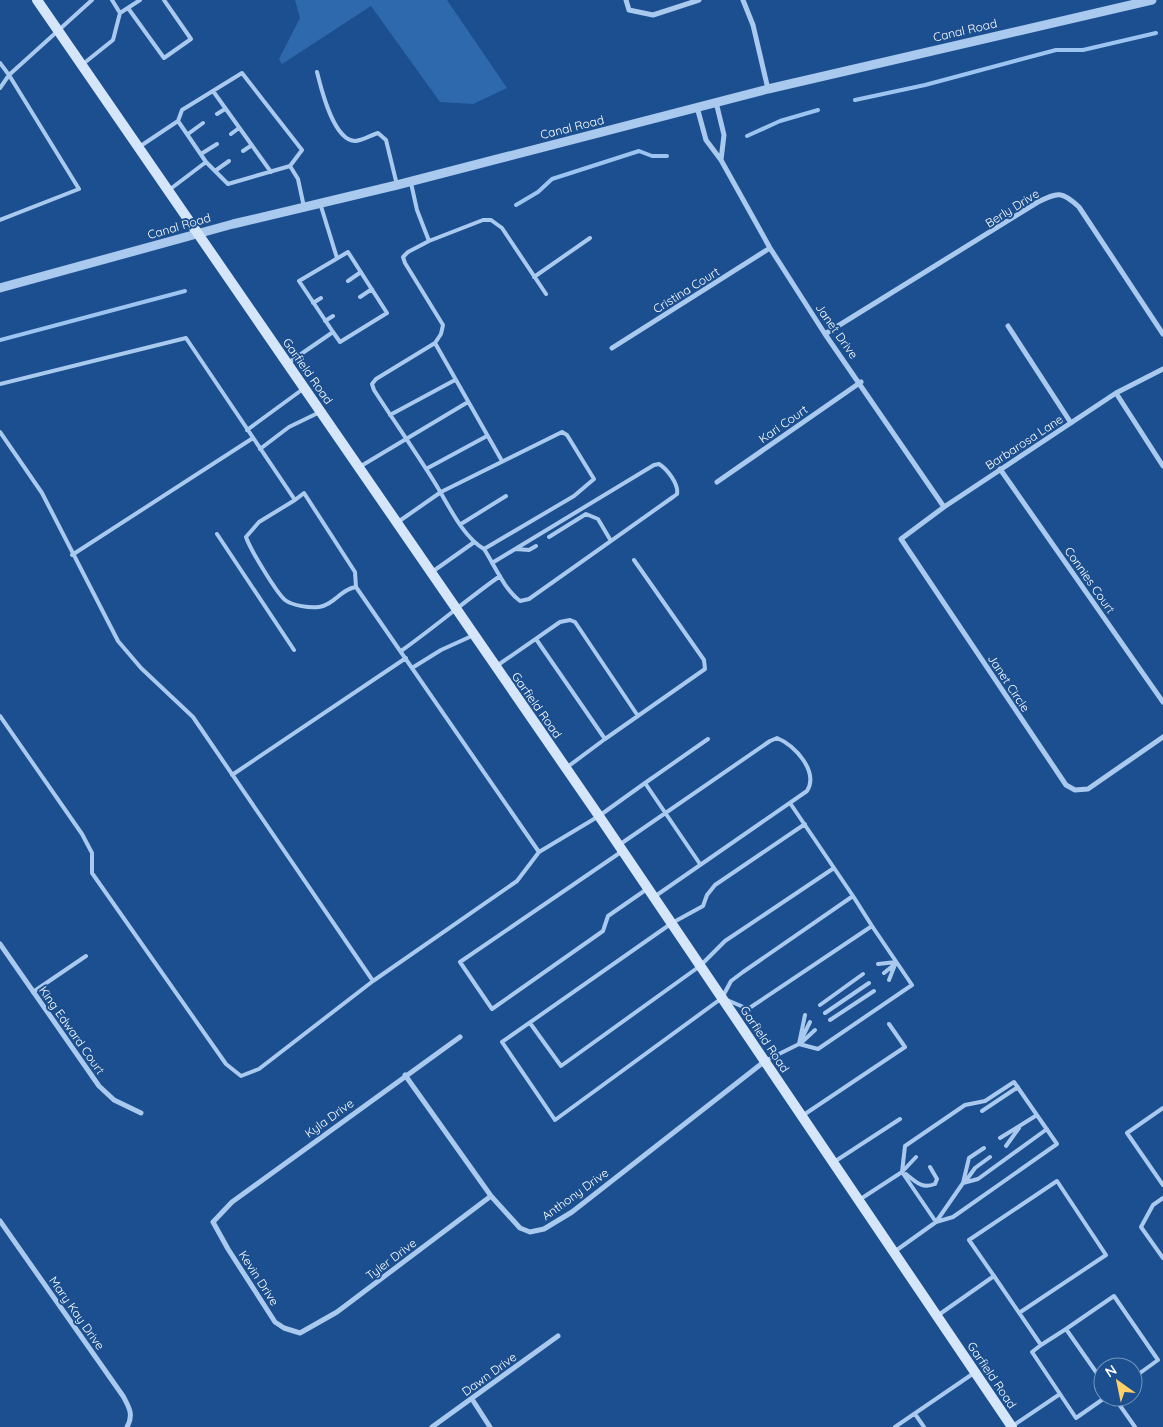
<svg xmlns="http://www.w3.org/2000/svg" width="1163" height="1427" font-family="Quicksand,sans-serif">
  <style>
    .green { fill: #2e69ad }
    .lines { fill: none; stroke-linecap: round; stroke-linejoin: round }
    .stream { stroke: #9cc4f0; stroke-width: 4 }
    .service { stroke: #a9c9ee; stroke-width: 4 }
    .minor { stroke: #a9c9ee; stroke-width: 5 }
    .tertiary { stroke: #a9c9ee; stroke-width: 9 }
    .secondary { stroke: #d6e6fa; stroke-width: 10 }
    .labels { text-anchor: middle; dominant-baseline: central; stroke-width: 4; stroke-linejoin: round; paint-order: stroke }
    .street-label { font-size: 12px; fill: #fff; stroke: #1b4f8f }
  </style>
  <rect width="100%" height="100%" fill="#1b4f8f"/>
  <!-- green -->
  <path class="green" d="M295,0H447L507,88L473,104L440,102L371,6L282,64L279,59L300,18Z"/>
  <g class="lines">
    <!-- stream -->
    <path class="stream" d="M855,100L925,85L1056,50H1083L1156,33
      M747,136L780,121L818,110
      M516,205L538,192L552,179L639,151L652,156H667
      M0,340L185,291"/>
    <!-- service -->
    <path class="service" d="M128,8L164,58L191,39L164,0
      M120,13L140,0
      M0,63L9,75L0,88
      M83,64L113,40L120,13L112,0
      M317,72C321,88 333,140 355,141C362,141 371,135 378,133L386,140L397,185
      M213,91L271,172
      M217,114L225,109
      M178,121L182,110L242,73L302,150L290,166
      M188,134L203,123
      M231,134L239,128
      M139,147L178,121L206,162L169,190
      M243,151L252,145
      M201,154L217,144
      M206,162L228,184L290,166L298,179L304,207
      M215,171L229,161
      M320,203L337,258
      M0,220L79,189L9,75L92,0
      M429,241L483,220H491L502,228L546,294
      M534,277L590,238
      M348,281L361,272
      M360,297L372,289
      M313,303L321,298
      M325,321L333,316
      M435,343L502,461
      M288,363L333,332L299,281L348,252L387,313L340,342L333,332
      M0,384L186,338L295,500L304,493L355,572L356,587L539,852
      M390,415L455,380
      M247,430L303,389
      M0,432L42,493L118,641L141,668L193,717L373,981
      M260,449L289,427L320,412
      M361,466L468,402
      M426,469L487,436
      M295,500L259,522L246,537C250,549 276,592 285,600C293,606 310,608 319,607C334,605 341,589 356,587
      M398,522L441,492L562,432L567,435L594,479L574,496L484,549C462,536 448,504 435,483C415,451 394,421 374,390L372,384L376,379L435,343L441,334L443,325L405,263L403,257L408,252L429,241L417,210L411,183
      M461,524L506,496
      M217,534L294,650
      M549,537L586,514L598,519L611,541
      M484,549C495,566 504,589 520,601L529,599L673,497L677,494C679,484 667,469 659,464L654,465L492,563
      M515,549L529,550L536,546
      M72,555L253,438
      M432,572L473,543
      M536,639L605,739L566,768
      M401,651C435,627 466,600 500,576
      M498,665L560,622L570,620L575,622L638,716
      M412,668L441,650L474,635
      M0,716L82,834L92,853V873L226,1064L241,1076L259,1069L373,981L517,881L539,852L599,816L645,783
      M605,739L705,669L704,660L634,560
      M232,775L406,658
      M790,803L853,896
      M619,845L770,741L777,738C795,745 819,772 807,791L654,897
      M621,852L460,962L492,1009L603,931L608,916L647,889
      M700,864L645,783L708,739
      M878,964L896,962
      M884,973L895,964
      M889,980L896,962
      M33,992L86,956
      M727,1000L748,1009L872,926L853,896L743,972L731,981L722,998L555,1120L502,1042L672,923L703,906L707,895L715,885L805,824
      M820,1005L863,974
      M825,1013L869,983
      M830,1020L874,991
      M530,1023L561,1066L700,966L725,941L834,868
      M801,1040L810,1022
      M802,1042L815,1030
      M799,1044L805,1015
      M767,1060L799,1044L818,1049L912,985L872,926
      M1163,1108L1127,1133L1163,1185
      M982,1111L1018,1087
      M802,1116L905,1047L889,1024
      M1000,1138L1037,1115
      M1006,1146L1019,1128
      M834,1162L900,1119
      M902,1172L936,1222L963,1183L978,1179L1047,1129
      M902,1172L916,1157
      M906,1174C916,1182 922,1189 935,1184L937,1179L930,1167
      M965,1182L975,1168L990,1157
      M963,1183L969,1158L984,1148
      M1163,1198L1153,1205L1141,1227L1163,1258
      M859,1200L902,1172L905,1146L965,1105L985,1101L1014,1082L1057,1144L953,1217L936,1222L894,1252
      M994,1276L969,1240L1057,1181L1106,1255L1019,1313
      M937,1316L994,1276L1041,1345L1066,1329L1103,1382
      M1066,1329L1114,1296L1158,1360L1133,1378
      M1041,1345L1032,1352L1060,1394
      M1114,1397L1135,1427
      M915,1414L924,1427
      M1014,1425L1060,1394L1076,1418L1106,1397
      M895,1427L974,1373"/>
    <!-- minor -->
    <path class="minor" d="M626,0L629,10L653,15L699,0
      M743,0L753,25L768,89
      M697,107L706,140L721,160L724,135L716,102
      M721,160L770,248L825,334L944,507
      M1008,326L1071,423
      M825,334L1038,202C1058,192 1062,191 1079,207L1163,334
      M612,348L770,248
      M1163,369L1116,393L944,507L901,539L1066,785L1075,790L1088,789L1163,737
      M1116,393L1163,466
      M1000,469L1163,702
      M717,482L861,382
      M0,944L99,1086L114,1100L141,1113
      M460,1037L232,1202L213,1222L228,1249L275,1322L284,1328L300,1333L337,1312L491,1196
      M405,1075L491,1196L520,1228L530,1232L544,1229L572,1212L765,1061
      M0,1221L123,1396C129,1407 134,1415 127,1427
      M472,1399L490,1427
      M432,1427L558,1336"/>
    <!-- tertiary -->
    <path class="tertiary" d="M0,288L233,224L397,185L768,89L1152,0"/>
    <!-- secondary -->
    <path class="secondary" d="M37,0L599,816L1012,1427"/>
  </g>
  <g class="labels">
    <!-- street labels -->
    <g class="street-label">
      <text transform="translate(965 30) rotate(-13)">Canal Road</text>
      <text transform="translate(572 127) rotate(-14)">Canal Road</text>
      <text transform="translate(1012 208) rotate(-32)">Berly Drive</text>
      <text transform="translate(179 226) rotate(-16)">Canal Road</text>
      <text transform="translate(686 290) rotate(-32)">Cristina Court</text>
      <text transform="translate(837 331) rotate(55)">Janet Drive</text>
      <text transform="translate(308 371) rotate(55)">Garfield Road</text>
      <text transform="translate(783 424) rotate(-35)">Kari Court</text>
      <text transform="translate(1024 442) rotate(-33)">Barbarosa Lane</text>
      <text transform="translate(1090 580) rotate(55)">Connies Court</text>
      <text transform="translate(1009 683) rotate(57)">Janet Circle</text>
      <text transform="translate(537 705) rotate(55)">Garfield Road</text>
      <text transform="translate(72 1030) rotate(55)">King Edward Court</text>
      <text transform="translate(765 1039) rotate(56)">Garfield Road</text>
      <text transform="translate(329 1118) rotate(-36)">Kyla Drive</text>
      <text transform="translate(575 1194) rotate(-36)">Anthony Drive</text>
      <text transform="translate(391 1259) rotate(-37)">Tyler Drive</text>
      <text transform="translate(259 1278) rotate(57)">Kevin Drive</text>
      <text transform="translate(77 1313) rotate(55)">Mary Kay Drive</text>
      <text transform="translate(489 1374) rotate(-36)">Dawn Drive</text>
      <text transform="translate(992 1375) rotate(56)">Garfield Road</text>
    </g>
  </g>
  <!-- north arrow -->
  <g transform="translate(1118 1382) rotate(327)"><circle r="24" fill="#1b4f8f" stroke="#7695bc"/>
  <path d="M0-4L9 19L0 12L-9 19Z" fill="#ffd166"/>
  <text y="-8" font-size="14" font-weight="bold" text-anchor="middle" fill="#ffffff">N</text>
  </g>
</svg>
